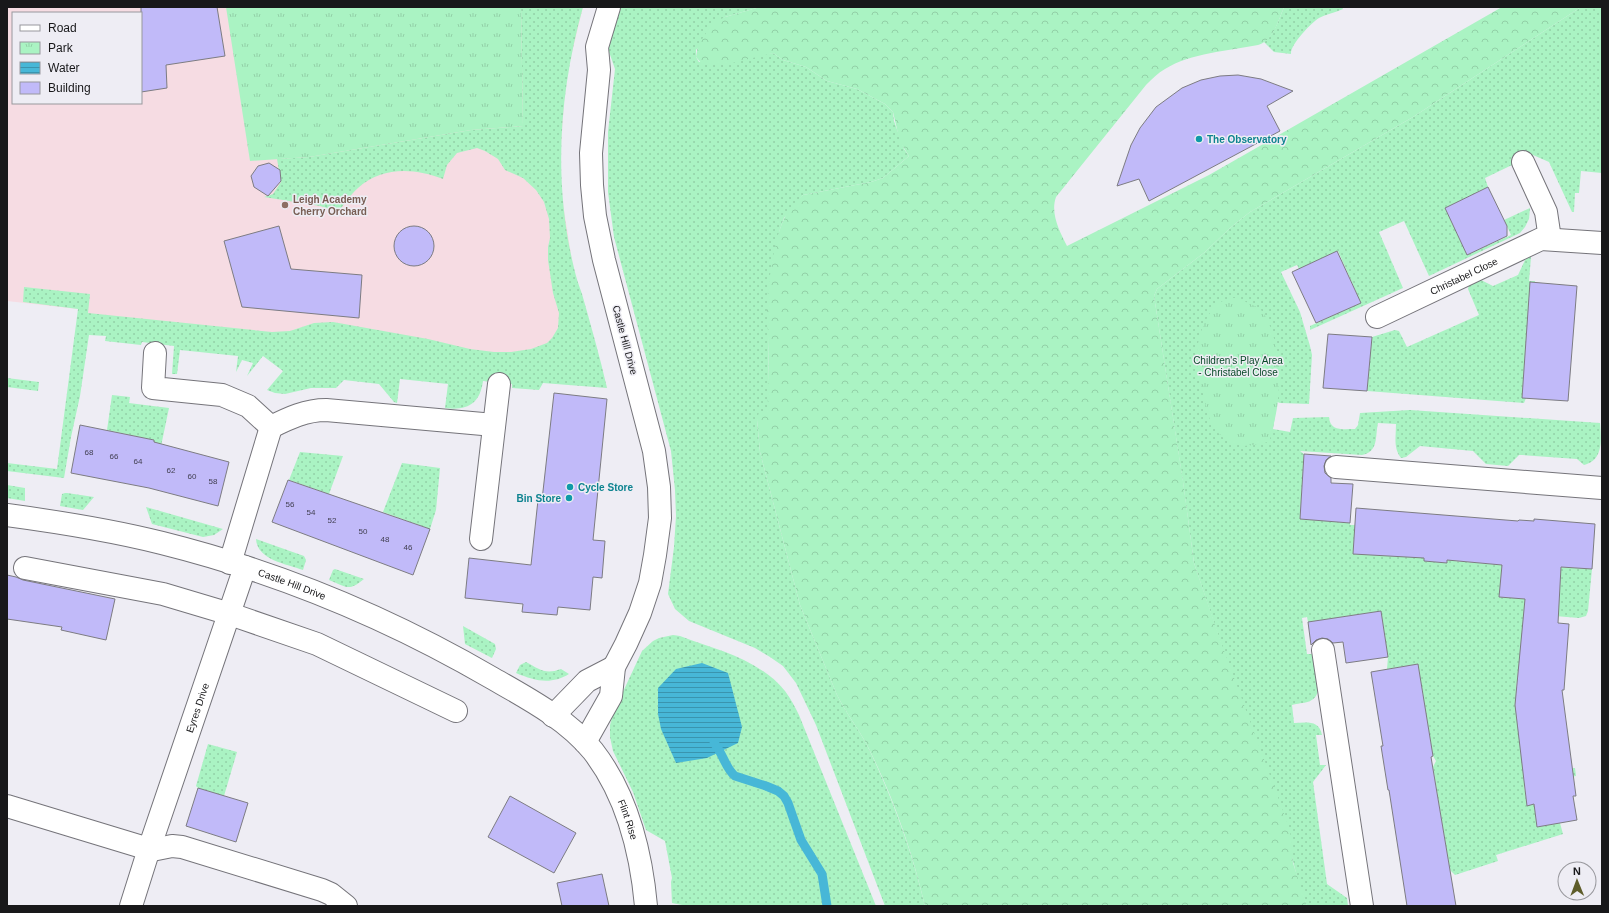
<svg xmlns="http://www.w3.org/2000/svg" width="1609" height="913" font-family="Arial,sans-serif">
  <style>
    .education { fill: #f6dce3; fill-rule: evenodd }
    .grass { fill: url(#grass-dots) }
    .forest { fill: url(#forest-crowns) }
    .park { fill: url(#park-tufts) }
    .water { fill: url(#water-rules) }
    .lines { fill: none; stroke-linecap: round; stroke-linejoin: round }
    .stream { stroke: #47b7d7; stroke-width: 9 }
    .building { fill: #c1baf9; stroke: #7d7c82 }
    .minor-casing { stroke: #75747a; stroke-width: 24 }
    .minor { stroke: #fff; stroke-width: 22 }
    .culture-dot { fill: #0f9aa8; stroke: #eeedf4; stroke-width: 1.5 }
    .education-dot { fill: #8d6e63; stroke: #eeedf4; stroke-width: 1.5 }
    .labels { text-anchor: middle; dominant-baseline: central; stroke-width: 3; stroke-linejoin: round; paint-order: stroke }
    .number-label { font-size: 8px; fill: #424052 }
    .culture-label { font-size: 10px; font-weight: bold; fill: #0d838f; stroke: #eeedf4; text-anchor: start }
    .education-label { font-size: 10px; font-weight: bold; fill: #785e54; stroke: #eeedf4; text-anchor: start }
    .street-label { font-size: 10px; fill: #18181a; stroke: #eeedf4 }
    .park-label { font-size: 10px; fill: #0a4a29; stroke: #eeedf4 }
  </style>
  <defs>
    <pattern id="grass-dots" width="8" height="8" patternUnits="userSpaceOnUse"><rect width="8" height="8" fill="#aaf3c3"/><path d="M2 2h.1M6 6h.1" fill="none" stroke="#92d0a7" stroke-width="1.8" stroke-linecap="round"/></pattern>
    <pattern id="forest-crowns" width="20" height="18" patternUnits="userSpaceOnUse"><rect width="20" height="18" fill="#aaf3c3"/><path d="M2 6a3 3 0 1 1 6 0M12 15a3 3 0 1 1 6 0" fill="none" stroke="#92d0a7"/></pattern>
    <pattern id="park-tufts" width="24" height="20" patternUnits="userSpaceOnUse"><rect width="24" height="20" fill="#aaf3c3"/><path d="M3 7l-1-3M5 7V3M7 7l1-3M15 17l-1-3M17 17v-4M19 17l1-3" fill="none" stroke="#92d0a7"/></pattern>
    <pattern id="water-rules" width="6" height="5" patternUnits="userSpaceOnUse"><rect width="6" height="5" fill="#47b7d7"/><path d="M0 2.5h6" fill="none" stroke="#3a94ae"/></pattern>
  </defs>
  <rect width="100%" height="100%" fill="#eeedf4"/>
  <!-- education -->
  <path class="education" d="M7,7H583L568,69L564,102L560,160L562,197L573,267L607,388L85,332L78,309L7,301ZM13,13H141V103H13Z"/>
  <!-- grass -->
  <path class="grass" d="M521,7H583C559,93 553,181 574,268C576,277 579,286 582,294C591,326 600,357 607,388L543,383L539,390L512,388V384L483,381C480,404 467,411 445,408L448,384L400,379L397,403L394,402L379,384L344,380L336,388H311L285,394L275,393L267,390L283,371L263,356L247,376L253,363L242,360L236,372L238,356L180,350L177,374H172L174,346L142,342L141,345L105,341L106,336L89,335L80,396L71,437L64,478L7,471V463L57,469L78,309L23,302L24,287L90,294L88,313L272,332L290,331L314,323L333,322L428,339L470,349L494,352H511L531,349L547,343L552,338L558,328L559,313L553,293L548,260V247L550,238L549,219L544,202L536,190L523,178L505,170L498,159L485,151L477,148L457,153L447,165L443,179C415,168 382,166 358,188C350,195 344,205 338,212L320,206L264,197L273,194L281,182L277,159L309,157L471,130L523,126Z
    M616,7H760L725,17L696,50V57L699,62L773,53L783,60L806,67L827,81L857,89L885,104L893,112L894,121L904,149L909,156L883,178L871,182L803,195L784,218L780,229L772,265L768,300L769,335L768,411L757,420L760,452L800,605L837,695C846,713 858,728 867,745C892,796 912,851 925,906H885L816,725L796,683L783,666L770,657L755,648L689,621L675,609L668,594L674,547L676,516L675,490L671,451L614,237L608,192V132L615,69L606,43Z
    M1284,7H1342L1343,9C1335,13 1326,14 1319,18C1311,23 1290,45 1291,54L1274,52L1264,42C1275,34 1279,19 1284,7Z
    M1581,7H1602V173L1581,171L1579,193H1575L1574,212H1572L1549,162L1533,155L1485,178L1488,187L1445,208L1467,255L1511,235L1504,220L1530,208L1529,219L1525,227L1520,233L1429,276L1404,221L1379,232L1403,288L1310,330V326L1361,303L1338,251L1299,269L1297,265L1281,272L1300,312L1310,346L1312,355L1309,404L1280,403L1269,399L1275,417L1273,429L1290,432L1293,418L1329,417C1330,432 1344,429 1355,429L1358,425L1360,413L1410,410L1600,423C1601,439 1604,460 1584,465L1577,459L1522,455H1519L1508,466L1486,464L1473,451L1420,446L1406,457L1401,458C1393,448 1396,436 1396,424L1378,423C1375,436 1379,452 1362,455L1300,451L1304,454L1300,519L1350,523V525H1355L1353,554L1397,556L1424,555V561L1447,563L1448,557H1450L1454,561L1502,565L1499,597L1559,601L1561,572L1559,567L1592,569L1588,611L1586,616L1579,618L1543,615L1520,668L1518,671L1516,690L1571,768H1575L1576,776L1524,785L1527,805L1534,804L1537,827L1560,823L1563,834L1496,855L1498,861L1455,875L1450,870L1433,767L1436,761L1433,756L1418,664L1387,669L1388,657L1381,611L1308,622L1307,617L1302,618L1307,654H1312L1318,690C1316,704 1303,702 1292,705L1294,723C1305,723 1319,719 1322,735H1316L1320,765H1326L1313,782L1327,884L1347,898L1348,906H1307L1299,885L1291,853L1194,563L1183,482L1154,296L1157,289L1205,252L1230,228L1250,212L1413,117Z
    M1529,257H1531L1529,281H1535L1526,343L1522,397L1526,398L1524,403L1367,391L1372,337L1395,330L1399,331L1407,347L1479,315L1468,289L1469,284L1481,280L1493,286L1518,275L1526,258Z
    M7,378L39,382L38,391L7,387Z
    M112,395L130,397L129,403L169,408L160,451L146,482L154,440L107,430Z
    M300,452L343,456L329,494L289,480Z
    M402,463L440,468L436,510L430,529L383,512Z
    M7,485L25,488V501L7,498Z
    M65,493H67L94,497L83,510L60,506L62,494Z
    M146,507L223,529L214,535L203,537L152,524Z
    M256,539L304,556L306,560L303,570C287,564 257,560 256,539Z
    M335,569L364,579C348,592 347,587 329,580L333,570Z
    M463,626L495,644L496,649L492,658L465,644Z
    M673,635L680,636C717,650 759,659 785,691C791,699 795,707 799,715L876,906H687L672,903L671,882L672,878L665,841L646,830L633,792L613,751L610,737V725L614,711L642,651L653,641L659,638Z
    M526,662C539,669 545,675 561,669L569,674C551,685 535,681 516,673L520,665Z
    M208,744L237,752L224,796L198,788L196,786Z"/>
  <!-- forest -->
  <path class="forest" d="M760,7H1284C1278,21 1274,40 1258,45C1228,51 1191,53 1165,69C1158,73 1152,79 1146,85L1056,197C1050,214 1060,232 1067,246L1209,175L1502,7H1581L1413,117L1250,212L1230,228L1205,252L1157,289L1154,296L1183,481L1194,563L1222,645L1290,830L1293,863L1307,906H925C912,851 893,796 867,745C858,728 846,713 837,695L800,605L760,452L757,420L759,412L768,411C767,389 769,368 769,346C769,336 767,326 767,316C766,293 774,239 784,219C788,209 795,202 803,195L871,182L883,178L909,156L900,142L893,112L885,104L857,89L827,81L806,67L783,60L773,53L728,64H702L696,57L698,45L713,23L725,17Z"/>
  <!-- park -->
  <path class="park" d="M226,7H521L523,126L471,130L309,157L250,161Z
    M1234,298C1240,299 1257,306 1261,310C1278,331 1281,374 1278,399C1277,413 1273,426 1270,439L1268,442C1257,444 1246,448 1235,444C1211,436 1206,410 1202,389C1200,379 1197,369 1197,359C1196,341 1205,314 1219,303C1224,300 1229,299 1234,298Z"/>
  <!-- water -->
  <path class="water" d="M702,663L728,673L742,727L738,743L707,758L676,763L661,729L658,714V688L676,669Z"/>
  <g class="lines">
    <!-- stream -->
    <path class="stream" d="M714,743C723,753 725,768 735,776L766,786L778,791L784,796L788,803L801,840L822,874L827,906"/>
  </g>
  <!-- building -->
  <path class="building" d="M141,7H217L225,56L166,65L167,88L141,92Z
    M1238,75L1261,79L1293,91L1267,106L1280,131L1149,201L1139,179L1117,186L1131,145L1140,128L1156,107L1182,88L1201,80L1220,76Z
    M269,163L280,170L281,181L268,196L254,187L251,176L258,166Z
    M1488,187L1507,226V236L1467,255L1445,208Z
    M394 246a20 20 0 1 1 40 0a20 20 0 1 1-40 0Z
    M279,226L291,269L362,275L359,318L242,307L224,241Z
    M1337,251L1361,303L1316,323L1292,272Z
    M1530,282L1577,286L1568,401L1522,398Z
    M1328,334L1372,337L1367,391L1323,388Z
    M554,393L607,399L593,540L605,541L602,578L593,577L590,610L558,607L557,615L522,612L523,604L465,598L469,558L531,565L538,500H542Z
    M80,425L154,440V442L229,462L218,506L149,488L71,473Z
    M1304,454L1331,456L1326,460L1324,466L1325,473L1331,478V483L1353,484L1350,523L1300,519Z
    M288,480L430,529L413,575L272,522Z
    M1356,508L1518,521L1519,520L1534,521V519L1595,524L1592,569L1561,567L1558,623L1569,624L1564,690H1562L1576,796H1573L1577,820L1537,827L1534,804L1527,806L1515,705L1525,599L1499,597L1502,565L1447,560V563L1424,561V558L1353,554Z
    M7,575L16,577L23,580L115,599L106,640L61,630L62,627L7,619Z
    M1381,611L1388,657L1346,663L1343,642L1333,643L1328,639L1322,638L1316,640L1311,645L1308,622Z
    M1418,664L1433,756L1431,757L1456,906H1407L1389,790H1388L1381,746H1383L1371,672Z
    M198,788L248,803L236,842L186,826Z
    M510,796L576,833L554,873L488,837Z
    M602,874L609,906H562L557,883Z"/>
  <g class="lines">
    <defs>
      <g id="minor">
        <path d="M1523,162L1546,212L1550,239"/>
        <path id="s1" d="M1377,317L1541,239L1602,243"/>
        <path d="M155,353L153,388L222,395L248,406L271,427C289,418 306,410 326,410L494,425"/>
        <path d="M1336,467L1602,488"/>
        <path id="s2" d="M7,515C59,522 111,530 162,543C278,572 389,618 492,678C527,698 567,719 593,751C627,795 641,851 646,906"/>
        <path d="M481,539L499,384"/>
        <path d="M230,563L271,427"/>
        <path d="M25,568L163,594L230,614L317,644L456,711"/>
        <path d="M1323,650L1362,906"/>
        <path d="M553,716L587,681L614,667"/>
        <path d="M585,742L611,696L614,667L626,644L640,613L650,583L655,555L660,518L659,487L654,451L604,260L595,216L592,185L591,153L599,70L597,47L609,7"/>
        <path d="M7,806L152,850L172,846L182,847L322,890L331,894L346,906"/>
        <path id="s3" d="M131,906L149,849L245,567"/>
      </g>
    </defs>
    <!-- minor casing -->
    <use href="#minor" class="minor-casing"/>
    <!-- minor -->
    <use href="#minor" class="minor"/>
  </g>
  <!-- markers -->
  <g class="culture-dot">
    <circle cx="1199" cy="139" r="4"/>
    <circle cx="570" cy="487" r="4"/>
    <circle cx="569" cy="498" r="4"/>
  </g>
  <circle class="education-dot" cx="285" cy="205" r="4"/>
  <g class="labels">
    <!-- number labels -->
    <g class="number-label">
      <text x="89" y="452">68</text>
      <text x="114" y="456">66</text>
      <text x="138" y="461">64</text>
      <text x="171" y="470">62</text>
      <text x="192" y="476">60</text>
      <text x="213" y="481">58</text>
      <text x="290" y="504">56</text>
      <text x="311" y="512">54</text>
      <text x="332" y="520">52</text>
      <text x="363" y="531">50</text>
      <text x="385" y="539">48</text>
      <text x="408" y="547">46</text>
    </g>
    <!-- culture labels -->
    <g class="culture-label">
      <text x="1207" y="139">The Observatory</text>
      <text x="578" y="487">Cycle Store</text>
      <text x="561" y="498" text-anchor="end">Bin Store</text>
    </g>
    <!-- education labels -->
    <g class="education-label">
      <text x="293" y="199">Leigh Academy<tspan x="293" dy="12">Cherry Orchard</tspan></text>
    </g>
    <!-- street labels -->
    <g class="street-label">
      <text stroke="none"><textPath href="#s1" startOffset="96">Christabel Close</textPath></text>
      <text transform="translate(625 340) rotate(75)">Castle Hill Drive</text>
      <text stroke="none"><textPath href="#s2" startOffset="294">Castle Hill Drive</textPath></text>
      <text stroke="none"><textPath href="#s3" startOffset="209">Eyres Drive</textPath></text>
      <text stroke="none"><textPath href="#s2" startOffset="718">Flint Rise</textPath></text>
    </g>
    <!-- park labels -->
    <g class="park-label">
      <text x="1238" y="360">Children's Play Area<tspan x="1238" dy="12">- Christabel Close</tspan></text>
    </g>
  </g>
  <!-- border -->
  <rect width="1609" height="913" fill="none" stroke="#18181a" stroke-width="16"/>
  <!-- legend -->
  <rect x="12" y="12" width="130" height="92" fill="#eeedf4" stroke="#98989d"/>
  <rect x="20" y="25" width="20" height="6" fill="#ffffff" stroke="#98989d"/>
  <text x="48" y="32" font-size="12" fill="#18181a">Road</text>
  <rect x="20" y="42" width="20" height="12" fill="url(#park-tufts)" stroke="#98989d"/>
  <text x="48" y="52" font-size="12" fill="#18181a">Park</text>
  <rect x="20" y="62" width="20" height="12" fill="url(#water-rules)" stroke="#98989d"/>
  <text x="48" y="72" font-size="12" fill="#18181a">Water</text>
  <rect x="20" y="82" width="20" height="12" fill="#c1baf9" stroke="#98989d"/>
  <text x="48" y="92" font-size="12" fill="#18181a">Building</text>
  <!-- north arrow -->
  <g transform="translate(1577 881) rotate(359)"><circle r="19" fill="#eeedf4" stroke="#98989d"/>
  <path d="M0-3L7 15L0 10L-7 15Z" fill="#5e5d2a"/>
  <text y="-6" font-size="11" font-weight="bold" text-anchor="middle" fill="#18181a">N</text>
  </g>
</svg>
